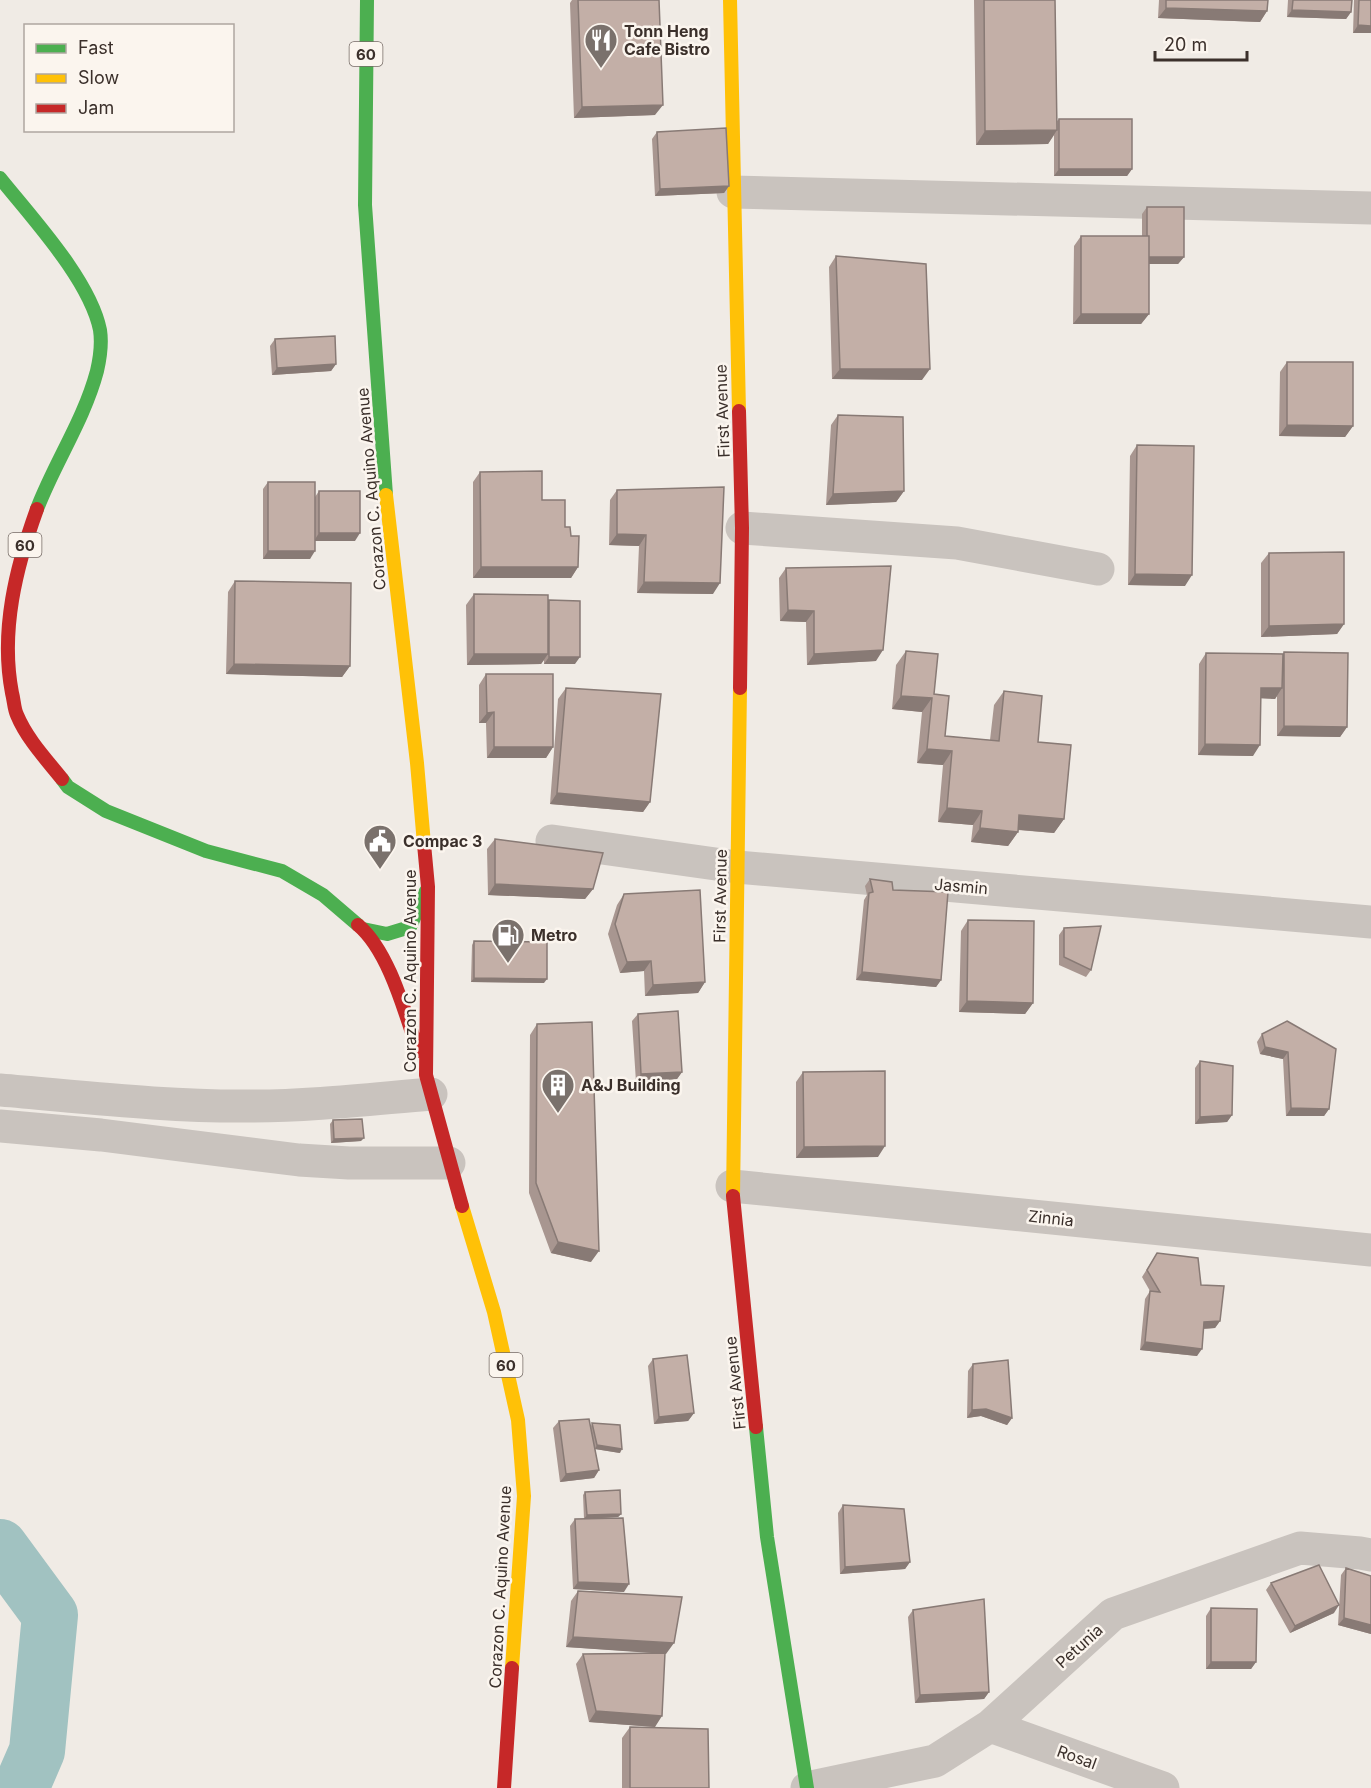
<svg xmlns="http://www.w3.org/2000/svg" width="1371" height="1788" font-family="Inter,sans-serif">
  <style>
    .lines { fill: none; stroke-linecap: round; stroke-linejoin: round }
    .river { stroke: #a1c2c1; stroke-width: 56 }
    .street { stroke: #c9c3be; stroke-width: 33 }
    .fast { stroke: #4caf50; stroke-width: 14 }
    .slow { stroke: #ffc107; stroke-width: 14 }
    .jam { stroke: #c62828; stroke-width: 14 }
    .wall { fill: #a89690 }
    .shaded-wall { fill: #887a75 }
    .building { fill: #c3afa7; stroke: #887a75; stroke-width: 1.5 }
    .labels { text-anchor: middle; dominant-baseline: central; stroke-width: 5; stroke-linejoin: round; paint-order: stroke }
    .shield { fill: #fbf5ee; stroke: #756b66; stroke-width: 1.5 }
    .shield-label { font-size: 15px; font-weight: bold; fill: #3b302b }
    .poi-label { font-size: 16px; font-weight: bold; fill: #3b302b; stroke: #fbf5ee; text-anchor: start }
    .street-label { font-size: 16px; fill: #3b302b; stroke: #fbf5ee }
  </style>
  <rect width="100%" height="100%" fill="#f0ebe5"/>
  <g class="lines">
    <!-- river -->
    <path class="river" d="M0,1547L50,1615L37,1751L21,1788"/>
    <!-- street -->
    <path class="street" d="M733,192L1371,208
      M742,528L957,543L1098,569
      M552,841L737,867L1371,922
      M0,1090C84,1097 168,1107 252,1106C312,1106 371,1099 431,1094
      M0,1126L101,1135L299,1160L349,1163H449
      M732,1186L1371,1250
      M990,1726L1163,1788
      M807,1788L935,1761L990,1726L1113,1614L1300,1548L1360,1553L1371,1555"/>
    <!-- fast -->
    <path class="fast" d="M367,0L365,205L386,495
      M0,178C32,218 90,280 100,330C102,343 100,358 97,371C84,420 55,462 37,509
      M62,779L68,787L106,811L206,851L282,871L323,895L358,925
      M363,929L387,934L410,927L426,891
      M756,1427L767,1537L807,1788"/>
    <!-- slow -->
    <path class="slow" d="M730,0L739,411
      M386,495L417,763L424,844
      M733,1196L740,688
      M462,1206L494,1312L518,1420L524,1496L512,1668"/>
    <!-- jam -->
    <path class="jam" d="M739,411L742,528L740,688
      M37,509C16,567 0,631 12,693C14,700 14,709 17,715C27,739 46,759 62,779
      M424,844L428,887L426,1075L462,1206
      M358,925C389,951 405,1013 418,1051
      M733,1196L756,1427
      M504,1788L512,1668"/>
  </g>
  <!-- wall -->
  <path class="wall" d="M572,0H659L655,115L574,118L570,3Z
    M974,0H1055L1057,121L1059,119L1132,169L1127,176H1054V135L1048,144L976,145Z
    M1159,0H1268L1267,11L1260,22L1158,18Z
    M1288,0H1352L1351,12L1346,19L1287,17Z
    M1354,0H1371V33H1353Z
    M657,132L729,186L724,193L655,196L652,139Z
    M1147,207L1184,257L1178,264H1149V314L1141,324H1073L1074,246L1081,236H1142V214Z
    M836,256L922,380L832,379L829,267Z
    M275,339L336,364L331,371L272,375L270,346Z
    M1287,362L1353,426L1345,437L1279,436L1280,372Z
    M838,415L904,491L896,502L826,505L831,425Z
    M1137,445L1185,586L1128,585L1130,456Z
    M480,472L542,500L565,527L571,536L578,567L571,578H473V482Z
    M268,482L315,497L319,491L355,541H315L310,559H263V489Z
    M617,490L713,594L637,593L639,546L609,545L610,500Z
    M1269,553L1344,624L1337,634L1261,637V563Z
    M786,568L876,661L807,665L806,622L780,621L779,578Z
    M235,581L350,666L342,677L226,674L228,592Z
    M474,594L548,601L575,664H544V660L541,664L467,665L466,605Z
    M906,651L934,694L945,736L990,740L994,705L1004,691L1038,742L1064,819L1054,833L1018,830V832L1008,846L971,842L973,825L938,822L943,765L917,763L922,712L892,709L896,665Z
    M1284,652L1347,727L1340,737L1277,736V696L1275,699L1261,698L1253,756L1198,755L1199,664L1206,653L1282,655Z
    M486,674L553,747L546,758H487L486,723H479V685Z
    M566,688L650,802L643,812L550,804L558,699Z
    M495,839L593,889L585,899L488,895L487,849Z
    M870,879L893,890L941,980L936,987L856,980L864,900L867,895L865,886Z
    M624,894L705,982L698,993L645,996L644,971L620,973L608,934L617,905Z
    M968,920L1033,1003L1025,1014L959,1012L961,931Z
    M1064,928L1091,970L1086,977L1059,965V935Z
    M474,941L544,983L471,982L472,945Z
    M638,1014L682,1072L677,1079L636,1082L632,1021Z
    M537,1024L591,1262L551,1253L529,1193L530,1035Z
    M1262,1034L1336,1049L1329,1109L1324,1116H1286L1283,1059L1260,1054L1257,1042Z
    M1200,1061L1232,1115L1227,1122L1195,1124V1068Z
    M803,1072L878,1157L796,1158V1082Z
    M333,1120L361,1141L331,1143L330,1124Z
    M1157,1253L1201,1285L1220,1321L1215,1328L1203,1329L1197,1356L1140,1350L1145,1299L1150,1291L1142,1277Z
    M653,1359L694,1413L688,1421L654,1424L648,1366Z
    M973,1364L1012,1418L1007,1425L981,1416L967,1418L968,1371Z
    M559,1421L591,1426L592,1423L620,1453L595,1449L599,1470L594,1478L560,1482L553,1428Z
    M585,1492L621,1514L618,1517L592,1519L624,1592L573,1589L570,1526L575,1519H584L583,1495Z
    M843,1505L910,1562L905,1569L840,1574L838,1513Z
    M1346,1568L1371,1576V1634L1338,1625L1341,1575Z
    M1271,1583L1334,1613L1290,1633L1266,1590Z
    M578,1591L666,1654H665L655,1727L589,1722L576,1664L583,1654L659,1653L566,1647L571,1601Z
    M1211,1608L1256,1662L1251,1669H1206V1616Z
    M913,1610L989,1692L984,1699L915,1703L908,1617Z
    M630,1727L709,1788H622V1738Z"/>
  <!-- shaded-wall -->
  <path class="shaded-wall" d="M1166,8L1267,11L1260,22L1158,18Z
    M1292,10L1351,12L1346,19L1287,17Z
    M1358,25L1371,26V33H1353Z
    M663,105L655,115L574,118L582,107Z
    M1057,130L1048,144L976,145L985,131Z
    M1059,169H1132L1127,176H1054Z
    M729,186L724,193L655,196L660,189Z
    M1147,257H1184L1178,264H1142Z
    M1081,314H1149L1141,324H1073Z
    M336,364L331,371L272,375L277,368Z
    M840,369H930L922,380L832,379Z
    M1287,425L1353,426L1345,437L1279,436Z
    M904,491L896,502L826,505L833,494Z
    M319,533H360L355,541H314Z
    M617,534L646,535L639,546L609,545Z
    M268,551H315L310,559H263Z
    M481,567H578L571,578H473Z
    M1135,574L1192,575L1185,586L1128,585Z
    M644,582L720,583L713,594L637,593Z
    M788,610L814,611L806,622L780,621Z
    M1344,624L1337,634L1261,637L1269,626Z
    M883,650L876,661L807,665L814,654Z
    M474,654H548L541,664L467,665Z
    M549,657H580L575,664H544Z
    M234,664L350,666L342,677L226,674Z
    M1261,688H1282L1275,699L1253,698Z
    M901,696L932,698L922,712L892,709Z
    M494,712L486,723H479L487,713Z
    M1284,726L1347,727L1340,737L1277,736Z
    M1205,744L1260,745L1253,756L1198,755Z
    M494,747H553L546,758H487Z
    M927,749L952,751L943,765L917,763Z
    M557,793L650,802L643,812L550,804Z
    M947,808L982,811L973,825L938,822Z
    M1019,815L1064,819L1054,833L1010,829Z
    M980,828L1018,832L1008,846L971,842Z
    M495,884L593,889L585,899L488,895Z
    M651,961L644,971L620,973L627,962Z
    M862,972L941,980L936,987L856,980Z
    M474,978L547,979L544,983L471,982Z
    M705,982L698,993L645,996L653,985Z
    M967,1001L1033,1003L1025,1014L959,1012Z
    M1265,1047L1288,1052L1283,1059L1260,1054Z
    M682,1072L677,1079L636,1082L641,1074Z
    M1291,1108L1329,1109L1324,1116H1286Z
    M1232,1115L1227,1122L1195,1124L1200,1117Z
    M364,1138L361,1141L331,1143L334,1139Z
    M885,1146L878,1157L796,1158L804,1147Z
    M558,1242L599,1251L591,1262L551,1253Z
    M1220,1321L1215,1328L1199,1329L1204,1322Z
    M1145,1342L1202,1349L1197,1356L1140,1350Z
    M986,1409L1012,1418L1007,1425L981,1416L967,1418L972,1410Z
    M694,1413L688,1421L654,1424L659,1417Z
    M597,1445L622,1449L620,1453L595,1449Z
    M599,1470L594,1478L560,1482L566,1474Z
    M621,1514L618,1517L584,1519L587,1515Z
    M910,1562L905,1569L840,1574L845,1567Z
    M578,1582L629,1584L624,1592L573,1589Z
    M1339,1605L1334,1613L1290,1633L1295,1626Z
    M1344,1618L1371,1625V1634L1338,1625Z
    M573,1637L674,1643L666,1654L566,1647Z
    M1211,1662H1256L1251,1669H1206Z
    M989,1692L984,1699L915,1703L920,1695Z
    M596,1711L662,1716L655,1727L589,1722Z"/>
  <!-- building -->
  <path class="building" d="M578,0H659L663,105L582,107Z
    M984,0H1055L1057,130L985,131Z
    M1166,0H1268L1267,11L1166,8Z
    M1293,0H1352L1351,12L1292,10Z
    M1359,0H1371V26L1358,25Z
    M1059,119H1132V169H1059Z
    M726,128L729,186L660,189L657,132Z
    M1147,207H1184V257H1149V236H1147Z
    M1081,236H1149V314H1081Z
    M836,256L926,264L930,369H840Z
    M335,336L336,364L277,368L275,339Z
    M1287,362H1353V426L1287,425Z
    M838,415L903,417L904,491L833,494Z
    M1137,445L1194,446L1192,575L1135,574Z
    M542,471V500H565V527H570L571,536H579L578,567H481L480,472Z
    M268,482H315V551H268Z
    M724,487L720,583L644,582L646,535L617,534V490Z
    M319,491H360V533H319Z
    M1344,552V624L1269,626V553Z
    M891,566L883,650L814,654V611L788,610L786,568Z
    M235,581L351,583L350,666L234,664Z
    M474,594L548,595V654H474Z
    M549,600L580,601V657H549Z
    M906,651L938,654L934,694L949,696L945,736L999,741L1004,691L1042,696L1038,742L1071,745L1064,819L1019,815L1018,832L980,828L982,811L947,808L952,751L927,749L932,698L901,696Z
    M1284,652L1348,653L1347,727L1284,726Z
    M1206,653L1283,654L1282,688H1261L1260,745L1205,744Z
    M486,674H553V747H494V712L487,713Z
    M566,688L661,694L650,802L557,793Z
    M495,839L603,853L593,889L495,884Z
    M870,879L892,882L893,890L948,892L941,980L862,972L869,893L873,892Z
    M700,890L705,982L653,985L651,961L627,962L615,924L624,894Z
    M968,920L1034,921L1033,1003L967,1001Z
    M1101,926L1091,970L1064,957V928Z
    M474,941L547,942V979L474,978Z
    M678,1011L682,1072L641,1074L638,1014Z
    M1287,1021L1336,1049L1329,1109L1291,1108L1288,1052L1265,1047L1262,1034Z
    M592,1022L599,1251L558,1242L536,1183L537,1024Z
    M1200,1061L1233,1066L1232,1115L1200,1117Z
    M885,1071V1146L804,1147L803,1072Z
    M362,1119L364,1138L334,1139L333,1120Z
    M1157,1253L1198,1258L1201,1285L1224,1286L1220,1321L1204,1322L1202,1349L1145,1342L1150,1291L1160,1292L1147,1270Z
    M687,1355L694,1413L659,1417L653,1359Z
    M1008,1360L1012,1418L986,1409L972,1410L973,1364Z
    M589,1419L599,1470L566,1474L559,1421Z
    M592,1423L620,1425L622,1449L597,1445Z
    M620,1490L621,1514L587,1515L585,1492Z
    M843,1505L904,1509L910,1562L845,1567Z
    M623,1518L629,1584L578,1582L575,1519Z
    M1319,1565L1339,1605L1295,1626L1271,1583Z
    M1346,1568L1371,1576V1625L1344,1618Z
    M578,1591L682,1597L674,1643L573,1637Z
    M984,1599L989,1692L920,1695L913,1610Z
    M1211,1608L1257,1609L1256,1662H1211Z
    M665,1653L662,1716L596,1711L583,1654Z
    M630,1727L708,1729L709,1788H630Z"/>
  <!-- icons -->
  <defs>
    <symbol id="restaurant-pin" viewBox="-11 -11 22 30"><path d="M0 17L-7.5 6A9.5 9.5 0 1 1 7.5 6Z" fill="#7a716c" stroke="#fbf5ee"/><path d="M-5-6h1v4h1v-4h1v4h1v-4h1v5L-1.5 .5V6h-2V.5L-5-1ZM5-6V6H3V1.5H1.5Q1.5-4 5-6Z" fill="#fff"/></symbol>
    <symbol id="civic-pin" viewBox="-11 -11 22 30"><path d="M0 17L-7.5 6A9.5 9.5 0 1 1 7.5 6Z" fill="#7a716c" stroke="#fbf5ee"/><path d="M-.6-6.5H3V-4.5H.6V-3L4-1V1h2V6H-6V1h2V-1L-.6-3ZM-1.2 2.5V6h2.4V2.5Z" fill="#fff"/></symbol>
    <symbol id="fuel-pin" viewBox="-11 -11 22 30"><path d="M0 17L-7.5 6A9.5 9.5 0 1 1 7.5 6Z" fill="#7a716c" stroke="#fbf5ee"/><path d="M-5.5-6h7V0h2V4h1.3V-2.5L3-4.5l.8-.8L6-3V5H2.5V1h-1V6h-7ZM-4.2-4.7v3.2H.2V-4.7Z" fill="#fff"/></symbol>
    <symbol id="building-pin" viewBox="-11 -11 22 30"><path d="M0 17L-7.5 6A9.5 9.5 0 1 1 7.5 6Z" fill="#7a716c" stroke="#fbf5ee"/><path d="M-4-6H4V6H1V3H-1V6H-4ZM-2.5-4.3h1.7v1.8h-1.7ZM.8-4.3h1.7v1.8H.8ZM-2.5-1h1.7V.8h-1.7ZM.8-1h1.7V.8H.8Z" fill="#fff"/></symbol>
  </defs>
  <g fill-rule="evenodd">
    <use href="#restaurant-pin" x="582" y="21" width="38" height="52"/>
    <use href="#civic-pin" x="361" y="822" width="38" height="52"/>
    <use href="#fuel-pin" x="489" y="916" width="38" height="52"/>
    <use href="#building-pin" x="539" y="1066" width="38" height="52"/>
  </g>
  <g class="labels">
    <!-- shield labels -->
    <g class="shield">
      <rect x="349.5" y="42" width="33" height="24" rx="4.5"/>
      <rect x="8.5" y="533" width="33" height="24" rx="4.5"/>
      <rect x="489.5" y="1353" width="33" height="24" rx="4.5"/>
    </g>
    <g class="shield-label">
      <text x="366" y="54">60</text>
      <text x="25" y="545">60</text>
      <text x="506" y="1365">60</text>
    </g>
    <!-- poi labels -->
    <g class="poi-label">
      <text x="624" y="31">Tonn Heng<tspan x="624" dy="18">Cafe Bistro</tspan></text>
      <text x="403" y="841">Compac 3</text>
      <text x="531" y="935">Metro</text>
      <text x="581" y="1085">A&amp;J Building</text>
    </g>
    <!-- street labels -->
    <g class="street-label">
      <text transform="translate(722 411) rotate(-92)">First Avenue</text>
      <text transform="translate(371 489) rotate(-95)">Corazon C. Aquino Avenue</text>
      <text transform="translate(961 886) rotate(5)">Jasmin</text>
      <text transform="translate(720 896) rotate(-89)">First Avenue</text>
      <text transform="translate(410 971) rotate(-90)">Corazon C. Aquino Avenue</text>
      <text transform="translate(1051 1218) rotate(6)">Zinnia</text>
      <text transform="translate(735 1383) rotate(-96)">First Avenue</text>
      <text transform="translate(500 1587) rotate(-87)">Corazon C. Aquino Avenue</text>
      <text transform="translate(1079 1646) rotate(-42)">Petunia</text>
      <text transform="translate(1077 1757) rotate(20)">Rosal</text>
    </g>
  </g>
  <!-- legend -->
  <rect x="24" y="24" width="210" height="108" fill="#fbf5ee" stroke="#aea6a0" stroke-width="1.5"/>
  <rect x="36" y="44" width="30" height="9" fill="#4caf50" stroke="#aea6a0" stroke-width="1.5"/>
  <text x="78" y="54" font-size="18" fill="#3b302b">Fast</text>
  <rect x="36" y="74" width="30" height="9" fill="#ffc107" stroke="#aea6a0" stroke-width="1.5"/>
  <text x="78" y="84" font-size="18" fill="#3b302b">Slow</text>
  <rect x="36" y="104" width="30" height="9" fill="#c62828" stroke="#aea6a0" stroke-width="1.5"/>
  <text x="78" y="114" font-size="18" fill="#3b302b">Jam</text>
  <!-- scale -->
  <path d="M1155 51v9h92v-9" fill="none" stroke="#3b302b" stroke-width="3"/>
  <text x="1164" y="51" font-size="18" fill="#3b302b" stroke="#fbf5ee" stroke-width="4.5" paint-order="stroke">20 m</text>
</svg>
